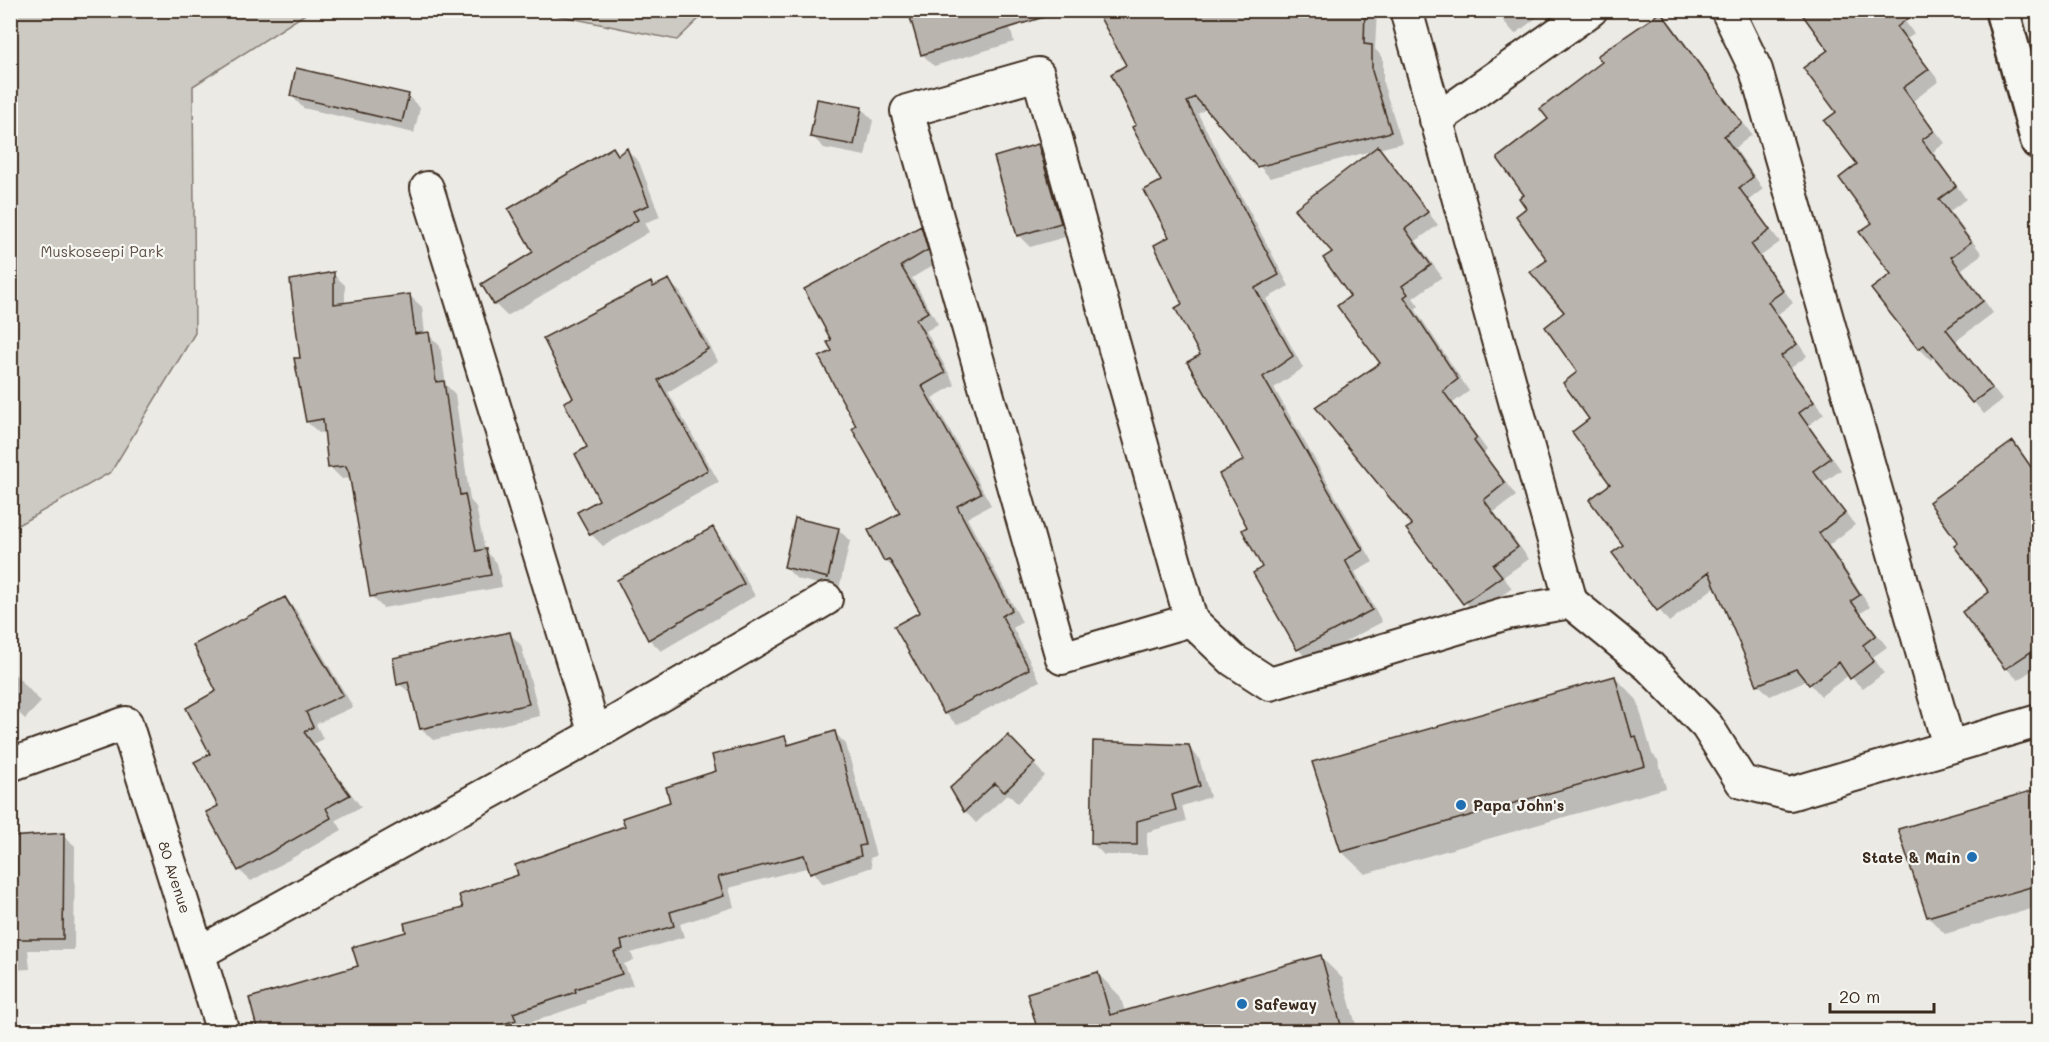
<svg xmlns="http://www.w3.org/2000/svg" width="2049" height="1042" font-family="Mali,sans-serif">
  <style>
    .green { fill: #cdcac4; stroke: #847a71; stroke-width: 1.5 }
    .shadow { fill: #0003 }
    .building { fill: #bab4ae; stroke: #3b2a1e; stroke-width: 1.5 }
    .lines { fill: none; stroke-linecap: round; stroke-linejoin: round }
    .minor-casing { stroke: #3b2a1e; stroke-width: 36 }
    .secondary-casing { stroke: #3b2a1e; stroke-width: 38 }
    .minor { stroke: #f6f6f2; stroke-width: 32 }
    .secondary { stroke: #f6f6f2; stroke-width: 33 }
    .poi-dot { fill: #1f6fb2; stroke: #f6f6f2; stroke-width: 2 }
    .labels { text-anchor: middle; dominant-baseline: central; stroke-width: 4.5; stroke-linejoin: round; paint-order: stroke }
    .park-label { font-size: 15px; fill: #605248; stroke: #f6f6f2 }
    .poi-label { font-size: 15px; font-weight: bold; fill: #3b2a1e; stroke: #f6f6f2; text-anchor: start }
    .street-label { font-size: 15px; fill: #3b2a1e; stroke: #f6f6f2 }
  </style>
  <rect width="100%" height="100%" fill="#ebeae5"/>
  <filter id="ink" filterUnits="userSpaceOnUse"><feTurbulence type="fractalNoise" baseFrequency=".0167" numOctaves="2"/><feDisplacementMap in="SourceGraphic" scale="12" xChannelSelector="R" yChannelSelector="G"/><feConvolveMatrix kernelMatrix="1 2 1 2 8 2 1 2 1" color-interpolation-filters="sRGB"/></filter>
  <g filter="url(#ink)">
    <!-- green -->
    <path class="green" d="M11,10L310,11L193,86L195,333L111,472L11,529Z
      M537,11L707,10V11L677,40Z"/>
    <!-- shadow -->
    <path class="shadow" d="M1005,10L1014,42L934,66L922,54Z
      M1262,10H1377L1375,49L1383,58V83L1402,143L1378,149L1438,225L1416,241L1442,277L1413,298L1419,306L1415,309L1469,391L1453,403L1487,450L1484,453L1516,496L1494,512L1529,559L1503,577L1512,588L1476,615L1408,530L1415,525L1382,363L1334,252L1375,150L1270,178L1207,108L1198,114L1289,286L1266,299L1303,368L1274,388L1373,562L1355,572L1382,622L1309,661L1298,649L1249,528L1246,461L1203,355L1172,238L1163,181L1134,127Z
      M1494,10H1547L1515,34Z
      M1897,10L1914,34L1907,39L1939,81L1913,101L1945,143L1933,152L1966,199L1950,211L1982,254L1962,269L1993,313L1956,341L2002,400L1984,414L1935,356L1931,360L1919,348L1874,289L1893,275L1874,223L1859,165L1838,112Z
      M1661,14L1672,25L1752,135L1735,148L1763,189L1749,200L1780,242L1761,256L1793,303L1778,314L1807,356L1791,368L1824,414L1809,425L1841,470L1823,483L1855,525L1829,545L1870,607L1861,613L1887,647L1873,657L1884,673L1863,689L1849,675L1821,696L1807,680L1770,696L1758,684L1716,586L1669,622L1614,553L1625,545L1613,484L1591,419L1566,313L1528,209L1526,195L1550,119L1604,63Z
      M292,96H408L420,108L414,133L303,108Z
      M861,108L873,120L865,156L824,148L812,136Z
      M1038,146L1050,158L1072,235L1030,247L1018,235Z
      M613,149L619,155L627,150L639,162L660,217L644,223L649,232L507,316L495,304Z
      M920,227L932,239L938,262L912,278L938,324L926,331L955,385L932,398L991,505L967,518L1022,622L1013,628L1040,681L957,725L945,713L922,613L898,571L885,561L902,513L858,427L834,352Z
      M333,274L345,285V304L410,296L422,307L425,334H428L440,346L446,385L455,394L470,500L476,507L485,550L497,563L502,587L383,608L371,596L350,478L342,479L330,467L326,432L319,433L307,422L295,359H301Z
      M668,281L680,292L718,361L668,392L719,482L603,546L591,534L601,501L575,398L650,284L654,288Z
      M2021,457L2038,482V532L2036,534L2038,538V666L2018,680L2006,668L1991,593Z
      M712,529L724,541L755,596L661,651L649,639L619,580Z
      M838,529L850,541L839,589L797,579L785,567Z
      M285,598L296,610L353,707L316,724L323,739L314,744L361,807L336,820L342,830L251,881L239,870L220,806L212,754L218,692Z
      M509,633L521,645L540,716L433,740L421,729L413,695L399,684Z
      M10,669L41,702L25,719L10,704Z
      M1615,677L1637,700L1652,754L1658,760L1666,788L1365,874L1342,852Z
      M834,732L846,744L876,856L870,858L872,867L823,884L810,867L729,888L734,907L680,924L684,937L631,953L634,960L624,964L633,985L585,1000L586,1003L524,1025L527,1031L259,1032L408,933L465,909L520,876L626,827L718,772L784,737L792,745Z
      M1188,747L1199,758L1210,797L1182,806L1186,821L1147,832V855H1104L1093,844Z
      M1020,749L1045,776L1017,803L1008,794L976,823L965,811Z
      M2038,791V907L1945,934L1928,917L1900,830Z
      M63,835L75,846L74,950H28L30,969L10,970V838Z
      M1321,957L1343,979L1358,1032H1039L1098,974L1120,996L1125,1012Z"/>
    <!-- building -->
    <path class="building" d="M908,10H1043L1044,17L921,55Z
      M1096,10H1365L1364,44L1372,45V71L1391,132L1257,167L1195,97L1187,102L1279,275L1255,288L1293,356L1263,377L1363,550L1345,560L1372,610L1297,650L1253,573L1262,567L1242,530L1247,527L1219,474L1244,460L1187,362L1200,355L1175,308L1182,304L1154,245L1169,237L1144,190L1161,181L1132,127L1136,125L1111,74L1126,65Z
      M1799,10H1918L1897,27L1929,69L1903,88L1934,131L1922,140L1956,186L1939,199L1971,242L1951,257L1983,301L1946,329L1992,388L1972,403L1924,345L1918,349L1871,289L1891,274L1859,232L1872,223L1839,178L1857,164L1824,121L1836,112L1803,68L1828,50Z
      M1661,12L1742,123L1724,136L1753,177L1739,188L1770,230L1751,244L1783,291L1768,302L1797,344L1781,356L1814,402L1799,413L1831,458L1813,471L1845,513L1819,533L1860,595L1851,601L1876,635L1863,645L1874,661L1850,679L1839,662L1809,685L1796,669L1757,685L1709,572L1657,611L1612,553L1623,545L1589,500L1610,484L1572,432L1589,419L1563,383L1577,372L1545,327L1564,312L1530,272L1547,260L1516,216L1526,208L1519,198L1524,195L1497,158L1548,119L1540,109L1602,62L1597,56Z
      M296,68L409,94L402,122L290,96Z
      M817,99L862,107L854,145L810,137Z
      M1038,144L1061,223L1017,236L994,157Z
      M1378,146L1428,212L1405,229L1431,265L1402,286L1408,294L1404,297L1458,379L1443,391L1477,438L1474,441L1505,483L1484,500L1518,547L1493,565L1502,576L1463,604L1406,529L1412,525L1315,407L1380,363L1337,306L1350,296L1323,258L1332,252L1294,209Z
      M613,147L618,155L627,148L649,205L633,211L638,220L494,305L481,284L533,252L508,209Z
      M921,226L928,250L901,266L928,312L916,319L945,373L922,386L981,493L957,506L1012,610L1002,616L1029,669L944,714L894,626L920,612L889,559L884,561L868,530L900,513L852,429L856,426L819,357L832,351L827,342L831,340L804,289Z
      M334,272V304L410,294L415,334L429,332L436,382L444,381L460,495L465,494L476,551L486,549L491,575L370,597L349,473L346,466L328,468L323,419L306,422L294,358H300L290,280Z
      M669,279L708,349L658,380L708,470L590,535L577,512L599,500L575,454L587,447L564,402L573,398L543,338L651,282L653,287Z
      M2013,441L2038,477V647L2005,669L1962,612L1989,592L1954,546L1958,543L1929,502Z
      M795,518L839,528L828,578L784,567Z
      M713,527L744,584L648,640L617,580Z
      M285,597L343,695L306,712L313,727L304,732L350,795L326,808L331,818L238,871L206,812L218,806L194,762L210,754L186,708L216,691L193,645Z
      M510,632L529,704L420,729L408,682L397,685L393,658Z
      M1615,676L1632,737L1636,736L1645,766L1341,852L1312,762Z
      M835,731L865,845L859,846L861,856L810,873L804,855L718,877L724,896L670,912L674,926L621,941L623,949L614,952L622,974L575,989L576,992L513,1013L516,1020L479,1032H258L249,998L358,966L352,947L406,932L404,923L463,908L459,895L518,875L515,865L625,826L622,818L670,802L666,787L716,771L712,755L785,736L788,745Z
      M1008,735L1035,763L1004,792L995,783L964,812L950,788Z
      M1093,741L1189,745L1200,786L1172,795L1176,810L1137,821V845L1091,844Z
      M2038,789V885L1927,917L1898,829Z
      M64,833L63,939H10V837Z
      M1321,955L1343,1032H1038L1027,993L1098,972L1110,1015Z"/>
    <g class="lines">
      <defs>
        <path id="minor" d="M1406,10L1571,602L1649,666L1707,726L1742,782L1790,794L2038,721
          M1727,10L1756,70L1949,746
          M1436,120L1591,10
          M427,188L595,734
          M1191,620L1062,658L907,111L1038,74L1191,620L1233,660L1270,684L1507,613L1571,602
          M10,765L126,723L223,1032
          M199,953L595,734L826,599"/>
        <path id="secondary" d="M2002,10L2038,142"/>
      </defs>
      <!-- minor casing -->
      <use href="#minor" class="minor-casing"/>
      <!-- secondary casing -->
      <use href="#secondary" class="secondary-casing"/>
      <!-- minor -->
      <use href="#minor" class="minor"/>
      <!-- secondary -->
      <use href="#secondary" class="secondary"/>
    </g>
  </g>
  <!-- markers -->
  <g class="poi-dot">
    <circle cx="1461" cy="805" r="6"/>
    <circle cx="1972" cy="857" r="6"/>
    <circle cx="1242" cy="1004" r="6"/>
  </g>
  <g class="labels">
    <!-- park labels -->
    <g class="park-label">
      <text x="102" y="251">Muskoseepi Park</text>
    </g>
    <!-- poi labels -->
    <g class="poi-label">
      <text x="1473" y="805">Papa John's</text>
      <text x="1960" y="857" text-anchor="end">State &amp; Main</text>
      <text x="1254" y="1004">Safeway</text>
    </g>
    <!-- street labels -->
    <g class="street-label">
      <text transform="translate(175 877) rotate(72)">80 Avenue</text>
    </g>
  </g>
  <!-- margin -->
  <rect width="2049" height="1042" fill="none" stroke="#f6f6f2" stroke-width="36"/>
  <rect x="18" y="18" width="2013" height="1006" fill="none" stroke="#3b2a1e" stroke-width="2" filter="url(#ink)"/>
  <!-- scale -->
  <path d="M1830 1003v9h104v-9" fill="none" stroke="#3b2a1e" stroke-width="3"/>
  <text x="1839" y="1003" font-size="18" fill="#3b2a1e" stroke="#f6f6f2" stroke-width="4.5" paint-order="stroke">20 m</text>
</svg>
